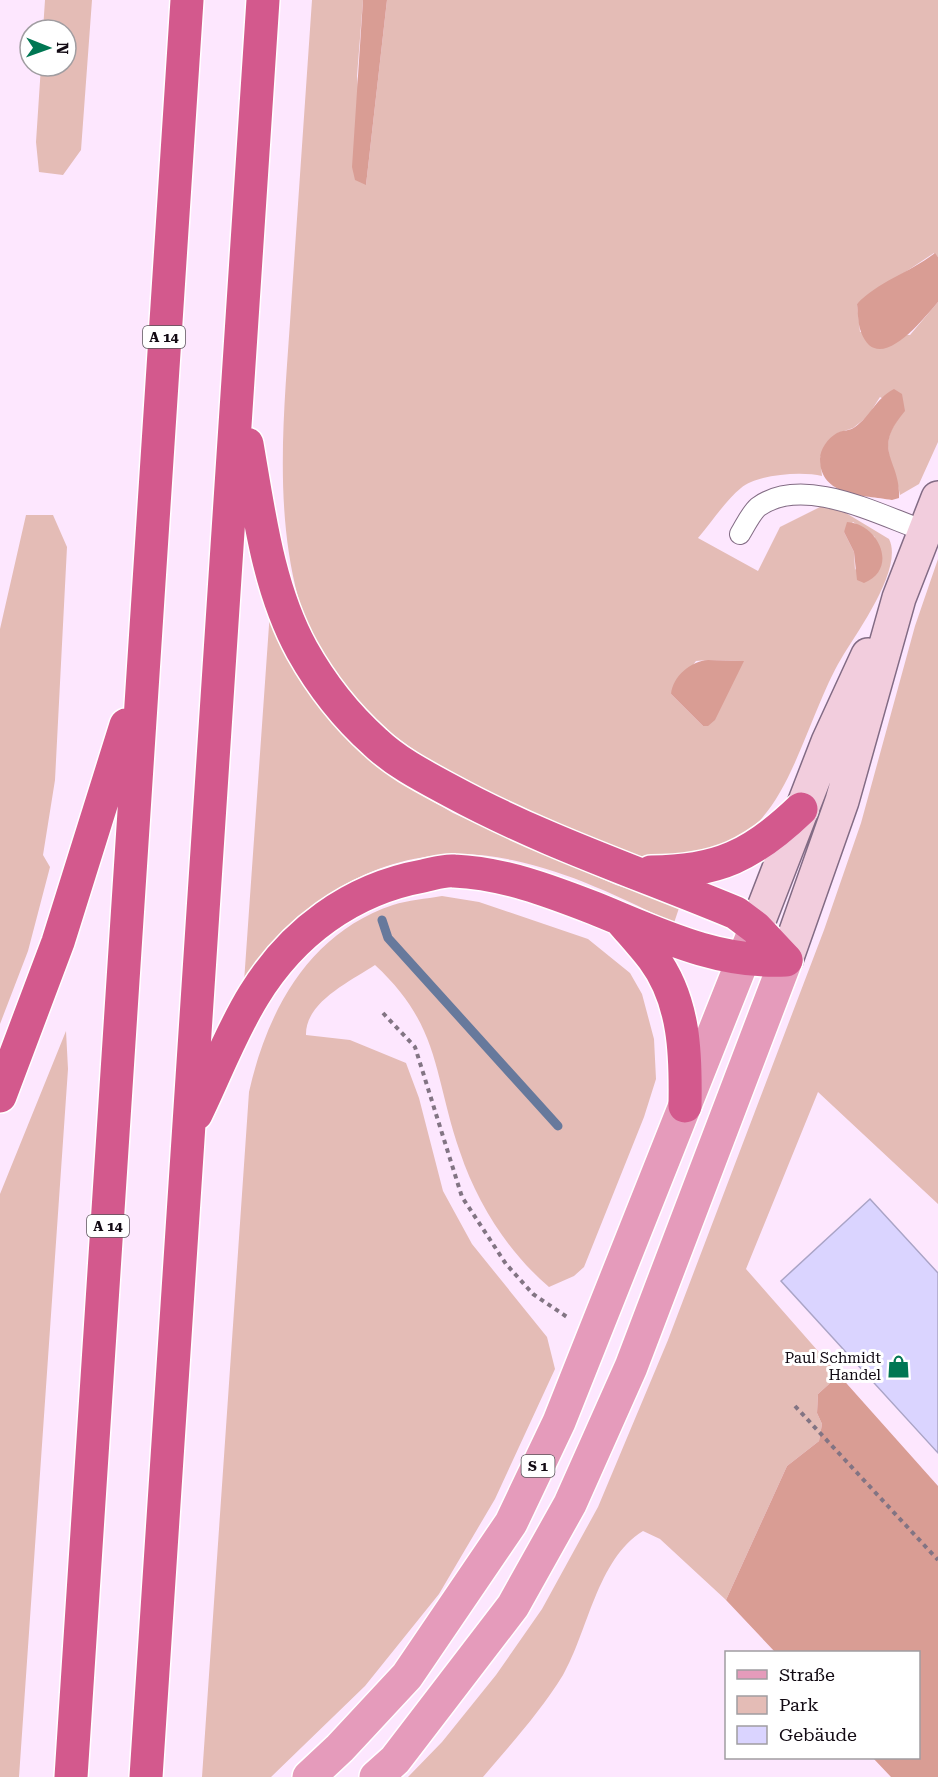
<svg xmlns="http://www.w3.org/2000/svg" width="938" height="1777" font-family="'Roboto Serif',serif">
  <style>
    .green { fill: #e4bcb6; fill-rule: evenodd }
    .forest { fill: #d99d94 }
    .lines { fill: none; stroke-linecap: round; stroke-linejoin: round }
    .stream { stroke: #67799c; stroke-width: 9 }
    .building { fill: #dad4ff; stroke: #aaa4c6; stroke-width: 1.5 }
    .service-casing { stroke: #826b84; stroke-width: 22 }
    .secondary-casing { stroke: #826b84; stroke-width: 36 }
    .primary-casing { stroke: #fff; stroke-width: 36 }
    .motorway-casing { stroke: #fff; stroke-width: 36 }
    .path { stroke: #827483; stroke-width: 4; stroke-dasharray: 4.5 4.5; stroke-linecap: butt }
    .service { stroke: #fff; stroke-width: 20 }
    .secondary { stroke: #f2cddd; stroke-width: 33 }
    .primary { stroke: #e59bbb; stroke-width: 33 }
    .motorway { stroke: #d3598d; stroke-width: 33 }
    .labels { text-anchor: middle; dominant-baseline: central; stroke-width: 6; stroke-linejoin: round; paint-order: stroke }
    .shield { fill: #fff; stroke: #59545a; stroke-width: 1.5 }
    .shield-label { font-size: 14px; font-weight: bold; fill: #120a13 }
    .poi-label { font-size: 15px; fill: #120a13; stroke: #fff; text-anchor: end }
  </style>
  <rect width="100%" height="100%" fill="#fde7fe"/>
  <!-- green -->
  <path class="green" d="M45,0H92L81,150L63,175L39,172L36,142L41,66H66V30H43Z
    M312,0H363L357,76L366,185L387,0H938V257L934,253L857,304L860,332L910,335L938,302V442L919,484L900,495C893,457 875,446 904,411L880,397L868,416L853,428L838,433L820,457L822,476C802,471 758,474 741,488C725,501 712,522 698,538L758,571L780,527L822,506L836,507L889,539C904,568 857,632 841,659C813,706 793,791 755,825C747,833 734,840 724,845C697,859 658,863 629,854C608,848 587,836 567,828C491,795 407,759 352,695C328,667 308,633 298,597C273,503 285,402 291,307C298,204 305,102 312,0ZM853,522L875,537L855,570L854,552L844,532ZM708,660L743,661L703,726L671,694L696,661Z
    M26,515H53L67,547L55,780L43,855L50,867L28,951L0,1024V629Z
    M938,559V1204L818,1092L746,1269L839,1375L818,1394L817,1413L822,1424L819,1441L787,1466L726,1600L660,1539L643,1531C597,1559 588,1632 563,1675C541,1711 511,1744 483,1777H408L442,1742L496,1675L542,1609L598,1507L668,1340L824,930L861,823L915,626Z
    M270,611L362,752L395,779L453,813L506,837L616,885L680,905L674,923C621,898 570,872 512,860C403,836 302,890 244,982Z
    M442,896L479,902L588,939L630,973L642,994L654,1039L656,1079L644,1117L584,1267L574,1276L549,1287C508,1252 477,1203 460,1152C433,1074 441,1026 375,965C351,981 305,1002 306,1035L350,1040L406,1063L419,1098L443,1191L472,1244L547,1337L555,1369L495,1499L439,1594L365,1686L271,1777H202L249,1092C267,1011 309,933 393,905C408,900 426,899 442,896Z
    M66,1031L68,1069L19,1777H0V1194Z"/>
  <!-- forest -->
  <path class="forest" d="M363,0H387L366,185L355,180L352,167Z
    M935,253L938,257V302C924,318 878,378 861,332C858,324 858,313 857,304C877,282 911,272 935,253Z
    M894,389L902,394L905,411C870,452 901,459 899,498L892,500C864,495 820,497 820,459C820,449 828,438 837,433C843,430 850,431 855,427C872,415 874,400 894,389Z
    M847,522C879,524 899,569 864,583L857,580L854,552L844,532Z
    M708,660L744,661L715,720L708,726H703L671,694C673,676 691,661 708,660Z
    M839,1375L938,1486V1777H891L873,1758H918V1652H775L726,1600L787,1466L819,1441L822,1424L817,1413L818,1394Z"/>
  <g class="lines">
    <!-- stream -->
    <path class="stream" d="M382,920L388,938L558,1126"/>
  </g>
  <!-- building -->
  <path class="building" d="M870,1199L938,1273V1453L781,1281Z"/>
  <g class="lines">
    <defs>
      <path id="service" d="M740,534C745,526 751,513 758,507C803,474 879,515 925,531"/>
      <path id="secondary" d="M756,928L828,742L868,655
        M786,960L842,801L899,598L938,498"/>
      <path id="primary" d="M309,1777L340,1748L407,1676L511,1523L559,1422L754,932
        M376,1777L395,1760L513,1606L570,1504L631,1367L786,960"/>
      <path id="motorway" d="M247,444C259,513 268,588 302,650C321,684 346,716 375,742C397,763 425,777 451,791C543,841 640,873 736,913L756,928L786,960
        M651,872C718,872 753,855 801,809
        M620,919C631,932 643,945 653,958C685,1001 686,1055 685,1106
        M0,1096L58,942L126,725
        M196,1114C215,1075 231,1032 254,995C292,933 351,889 423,876C433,874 444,870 454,871C503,873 550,891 594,908C656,933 717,964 786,960
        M71,1777L187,0
        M146,1777L263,0"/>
    </defs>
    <!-- service casing -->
    <use href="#service" class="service-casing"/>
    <!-- secondary casing -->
    <use href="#secondary" class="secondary-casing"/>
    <!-- primary casing -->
    <use href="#primary" class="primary-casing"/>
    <!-- motorway casing -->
    <use href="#motorway" class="motorway-casing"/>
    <!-- path -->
    <path class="path" d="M383,1013L415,1047L462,1197L506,1264L533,1294L567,1317
      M795,1406L938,1560"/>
    <!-- service -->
    <use href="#service" class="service"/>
    <!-- secondary -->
    <use href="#secondary" class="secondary"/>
    <!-- primary -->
    <use href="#primary" class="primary"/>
    <!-- motorway -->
    <use href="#motorway" class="motorway"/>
  </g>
  <!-- icons -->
  <defs>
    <symbol id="shop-bare" viewBox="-9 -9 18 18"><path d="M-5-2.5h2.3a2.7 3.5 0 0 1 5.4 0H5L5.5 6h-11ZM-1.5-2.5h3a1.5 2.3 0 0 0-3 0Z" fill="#007753" stroke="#fff" stroke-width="2.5" paint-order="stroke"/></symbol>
  </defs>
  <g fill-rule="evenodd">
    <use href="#shop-bare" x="882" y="1350" width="33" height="33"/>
  </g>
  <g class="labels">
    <!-- shield labels -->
    <g class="shield">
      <rect x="143" y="326" width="42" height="22" rx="4.5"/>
      <rect x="87" y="1215" width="42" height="22" rx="4.5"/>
      <rect x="521.5" y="1455" width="33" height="22" rx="4.5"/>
    </g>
    <g class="shield-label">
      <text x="164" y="337">A 14</text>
      <text x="108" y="1226">A 14</text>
      <text x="538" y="1466">S 1</text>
    </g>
    <!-- poi labels -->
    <g class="poi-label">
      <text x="881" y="1358">Paul Schmidt<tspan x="881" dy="17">Handel</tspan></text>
    </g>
  </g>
  <!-- legend -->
  <rect x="725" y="1651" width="195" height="108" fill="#ffffff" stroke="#a09da1" stroke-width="1.5"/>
  <rect x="737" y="1670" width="30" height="9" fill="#e59bbb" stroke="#a09da1" stroke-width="1.5"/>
  <text x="779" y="1681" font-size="18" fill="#120a13">Straße</text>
  <rect x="737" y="1696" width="30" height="18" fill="#e4bcb6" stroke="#a09da1" stroke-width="1.5"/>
  <text x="779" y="1711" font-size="18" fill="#120a13">Park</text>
  <rect x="737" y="1726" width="30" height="18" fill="#dad4ff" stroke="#a09da1" stroke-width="1.5"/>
  <text x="779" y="1741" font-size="18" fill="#120a13">Gebäude</text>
  <!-- north arrow -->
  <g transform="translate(48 48) rotate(91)"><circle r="28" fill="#ffffff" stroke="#a09da1" stroke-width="1.5"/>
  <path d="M0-4.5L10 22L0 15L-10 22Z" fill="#007753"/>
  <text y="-9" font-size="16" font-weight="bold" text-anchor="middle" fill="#120a13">N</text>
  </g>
</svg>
